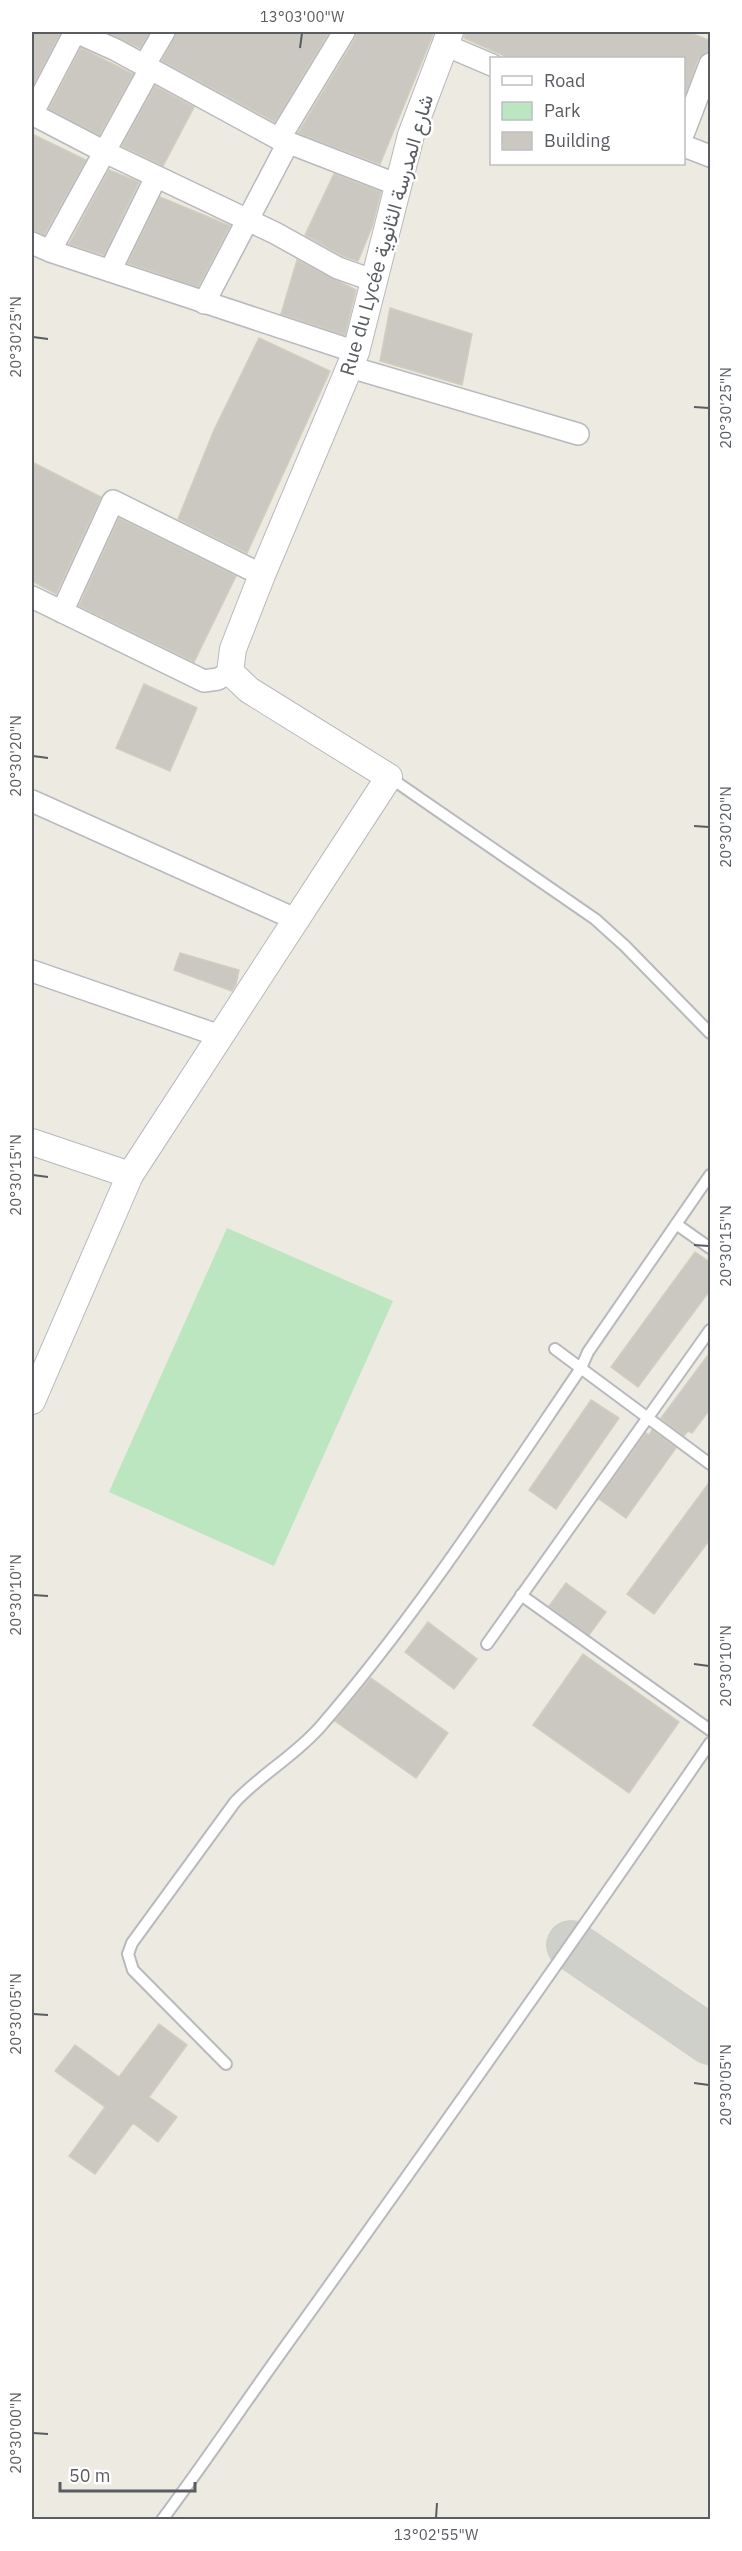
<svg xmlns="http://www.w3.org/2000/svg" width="742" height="2551" font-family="'IBM Plex Sans',Vazirmatn,sans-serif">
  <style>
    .green { fill: #bbe6bf }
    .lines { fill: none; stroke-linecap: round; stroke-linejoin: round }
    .taxiway { stroke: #d0d0cb; stroke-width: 50 }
    .building { fill: #cac8c0; stroke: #d2cdbf; stroke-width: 1.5 }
    .service-casing { stroke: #b6b9be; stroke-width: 14 }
    .minor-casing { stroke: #b6b9be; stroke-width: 24 }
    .tertiary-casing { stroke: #b6b9be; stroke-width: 28 }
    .service { stroke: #fff; stroke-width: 10 }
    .minor { stroke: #fff; stroke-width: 21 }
    .tertiary { stroke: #fff; stroke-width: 26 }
    .ticks { fill: none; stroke: #595d62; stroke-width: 2 }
    .labels { text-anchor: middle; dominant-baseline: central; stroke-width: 5; stroke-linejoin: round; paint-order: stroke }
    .street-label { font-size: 20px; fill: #595d62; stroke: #fff }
    .neatline { fill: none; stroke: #595d62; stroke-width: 2 }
    .ticks-label { font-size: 15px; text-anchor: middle; fill: #595d62 }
  </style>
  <rect width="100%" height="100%" fill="#edebe1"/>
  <!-- green -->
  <path class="green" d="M227,1228L393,1301L274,1566L109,1492Z"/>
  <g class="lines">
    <!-- taxiway -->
    <path class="taxiway" d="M571,1945L710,2040"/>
  </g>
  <!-- building -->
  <path class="building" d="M32,32H61L32,87Z
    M106,32H150L140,48Z
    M177,32H329L275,122L162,61Z
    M357,32H434L380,164L298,133L355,39Z
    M465,32H688L711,41V46L708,51L698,59L684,98V58H509L464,38Z
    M81,48L133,74L99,135L49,109Z
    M155,86L194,107L163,166L122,146Z
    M32,134L86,160L44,235L32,230Z
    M109,170L139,182L104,255L69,244Z
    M334,174L381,192L372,227L358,261L343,256L305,235Z
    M160,197L230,226L198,287L128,263Z
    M297,260L356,290L345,335L281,314Z
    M390,308L472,334L462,385L380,361Z
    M259,338L330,371L247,553L178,519L214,430Z
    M32,462L101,497L56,594L32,581Z
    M119,518L236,576L194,662L79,606Z
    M144,684L197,708L170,771L116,748Z
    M180,953L239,970L236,984L232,991L174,970Z
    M695,1252L711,1263V1289L638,1387L611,1367Z
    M711,1351V1408L692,1433L688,1431L684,1436L661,1418Z
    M591,1400L619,1418L556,1509L529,1490Z
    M652,1430L676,1448L626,1518L599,1499L646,1433L649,1435Z
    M711,1480V1538L654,1614L627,1594Z
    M566,1583L606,1612L589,1635L549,1606Z
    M428,1622L477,1659L454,1689L405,1652Z
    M583,1654L679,1722L629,1793L533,1725Z
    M371,1678L448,1733L416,1778L335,1721Z
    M159,2024L187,2045L149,2097L177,2117L158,2142L133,2123L95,2174L69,2156L105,2107L55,2071L75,2045L119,2077Z"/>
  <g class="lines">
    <defs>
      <path id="service" d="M389,777L595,919L625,946L710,1033
        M676,1224L710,1248
        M555,1349L710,1464
        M521,1595L710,1730
        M487,1644L710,1330
        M226,2064L133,1970L128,1954L132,1943L235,1802C261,1774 295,1756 321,1726C417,1615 498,1490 581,1368L588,1352L710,1175
        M162,2520C209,2457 252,2392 298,2329C437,2135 575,1940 710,1743"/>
      <path id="minor" d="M76,32L116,50L279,139L344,32
        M445,45L492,65
        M144,66L164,32
        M32,114L105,152L275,233L338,268L375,281
        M32,114L75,32
        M684,132L710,64
        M279,139L398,185
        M684,146L710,156
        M32,243L50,251L356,352
        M50,251L150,69
        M110,271L156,177
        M204,303L288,143
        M350,367L578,434
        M32,597L204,681L218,679L230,672
        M62,612L113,501L262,575
        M32,801L295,919
        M32,971L220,1036"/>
      <path id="tertiary" d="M32,1142L130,1175
        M32,1401L130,1175L389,777L249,690L230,672L233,649L262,575L356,352L411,135L450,32"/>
    </defs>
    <!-- service casing -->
    <use href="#service" class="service-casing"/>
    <!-- minor casing -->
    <use href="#minor" class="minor-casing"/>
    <!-- tertiary casing -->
    <use href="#tertiary" class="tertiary-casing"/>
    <!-- service -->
    <use href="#service" class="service"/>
    <!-- minor -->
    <use href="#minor" class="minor"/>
    <!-- tertiary -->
    <use href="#tertiary" class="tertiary"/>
  </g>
  <!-- ticks -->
  <path class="ticks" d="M300,48L302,33M33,337L48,339M694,407L709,408M33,756L48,758M694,826L709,827M33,1175L48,1177M694,1245L709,1246M33,1595L48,1596M694,1664L709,1666M33,2014L48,2015M694,2083L709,2085M33,2433L48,2434M436,2518L437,2503"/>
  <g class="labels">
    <!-- street labels -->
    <g class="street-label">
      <text transform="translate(386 235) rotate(-74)">Rue du Lycée شارع المدرسة الثانوية</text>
    </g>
  </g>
  <!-- border -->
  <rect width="742" height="2551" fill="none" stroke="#ffffff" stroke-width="66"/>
  <!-- legend -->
  <rect x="490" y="57" width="195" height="108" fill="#ffffff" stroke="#bdbec0" stroke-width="1.5"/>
  <rect x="502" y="76" width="30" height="9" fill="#ffffff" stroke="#bdbec0" stroke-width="1.5"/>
  <text x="544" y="87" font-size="18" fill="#595d62">Road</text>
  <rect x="502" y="102" width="30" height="18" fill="#bbe6bf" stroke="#bdbec0" stroke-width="1.5"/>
  <text x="544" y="117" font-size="18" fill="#595d62">Park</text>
  <rect x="502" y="132" width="30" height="18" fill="#cac8c0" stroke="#bdbec0" stroke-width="1.5"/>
  <text x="544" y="147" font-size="18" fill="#595d62">Building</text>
  <!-- scale -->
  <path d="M60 2482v9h135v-9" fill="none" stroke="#595d62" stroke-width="3"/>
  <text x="69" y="2482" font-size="18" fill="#595d62" stroke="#ffffff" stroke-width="4.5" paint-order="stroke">50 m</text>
  <rect x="33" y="33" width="676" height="2485" class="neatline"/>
  <g class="ticks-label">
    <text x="302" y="22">13°03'00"W</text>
    <text transform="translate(16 337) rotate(-90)" y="5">20°30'25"N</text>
    <text transform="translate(726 408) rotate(-90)" y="5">20°30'25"N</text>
    <text transform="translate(16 756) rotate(-90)" y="5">20°30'20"N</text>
    <text transform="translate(726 827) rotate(-90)" y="5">20°30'20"N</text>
    <text transform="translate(16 1175) rotate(-90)" y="5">20°30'15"N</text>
    <text transform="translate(726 1246) rotate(-90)" y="5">20°30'15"N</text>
    <text transform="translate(16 1595) rotate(-90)" y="5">20°30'10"N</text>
    <text transform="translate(726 1666) rotate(-90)" y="5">20°30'10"N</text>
    <text transform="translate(16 2014) rotate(-90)" y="5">20°30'05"N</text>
    <text transform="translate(726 2085) rotate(-90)" y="5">20°30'05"N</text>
    <text transform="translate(16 2433) rotate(-90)" y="5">20°30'00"N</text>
    <text x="436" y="2540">13°02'55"W</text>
  </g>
</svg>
